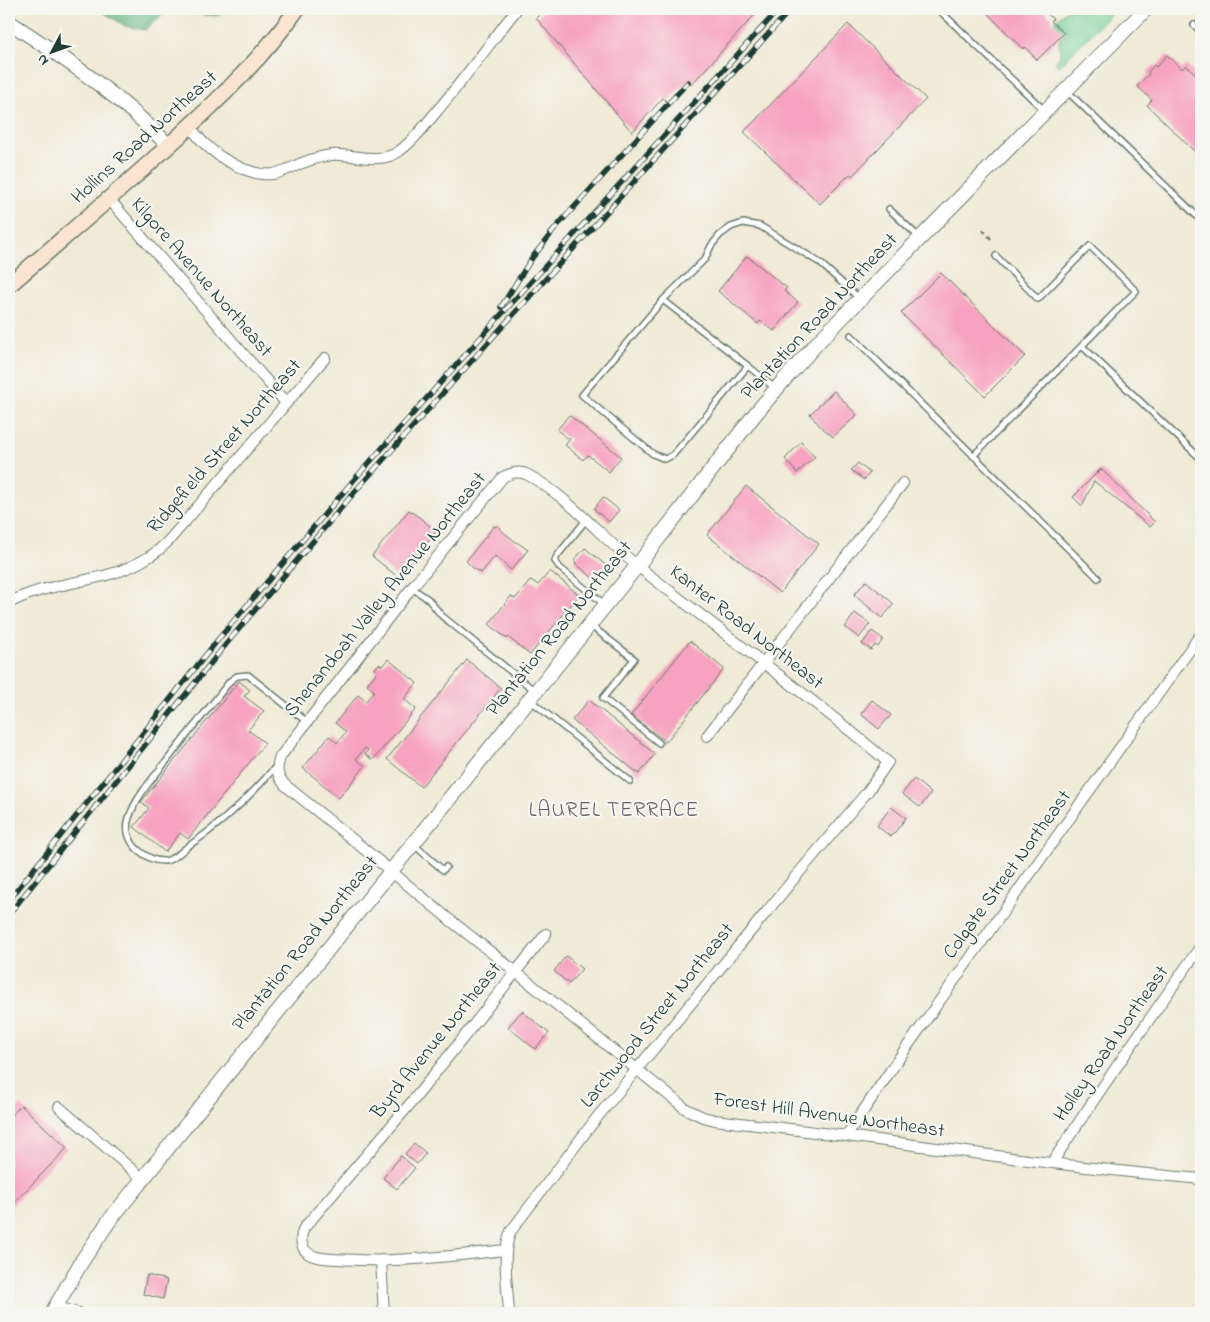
<svg xmlns="http://www.w3.org/2000/svg" width="1210" height="1322" font-family="'Indie Flower',sans-serif">
  <style>
    .green { fill: #75ce95; stroke: #4a8664 }
    .forest { fill: #60b17e; stroke: #407759 }
    .building { fill: #f7a2c0 }
    .lines { fill: none; stroke-linecap: round; stroke-linejoin: round }
    .service-casing { stroke: #687a6d; stroke-width: 8 }
    .minor-casing { stroke: #687a6d; stroke-width: 12 }
    .tertiary-casing { stroke: #687a6d; stroke-width: 16 }
    .secondary-casing { stroke: #687a6d; stroke-width: 18 }
    .path { stroke: #687a6d; stroke-width: 2.5; stroke-dasharray: 4 4; stroke-linecap: butt }
    .service { stroke: #fff; stroke-width: 5 }
    .minor { stroke: #fff; stroke-width: 10 }
    .tertiary { stroke: #fff; stroke-width: 14 }
    .secondary { stroke: #fce5d0; stroke-width: 15 }
    .rail-casing { stroke: #1f3d34; stroke-width: 5.5 }
    .rail { stroke: #f6f6f2; stroke-width: 4; stroke-dasharray: 11; stroke-linecap: butt }
    .labels { text-anchor: middle; dominant-baseline: central; stroke-width: 4.5; stroke-linejoin: round; paint-order: stroke }
    .street-label { font-size: 20px; fill: #1f3d34; stroke: #f6f6f2 }
    .neighbourhood-label { font-size: 21px; letter-spacing: 1px; fill: #6b6065; stroke: #f6f6f2 }
  </style>
  <rect width="100%" height="100%" fill="#f6f6f2"/>
  <filter id="ink" filterUnits="userSpaceOnUse"><feTurbulence type="fractalNoise" baseFrequency=".02" numOctaves="2"/><feDisplacementMap in="SourceGraphic" scale="10" xChannelSelector="R" yChannelSelector="G"/><feConvolveMatrix kernelMatrix="1 2 1 2 8 2 1 2 1" color-interpolation-filters="sRGB"/></filter>
  <filter id="wash" filterUnits="userSpaceOnUse"><feTurbulence type="fractalNoise" baseFrequency=".0096" numOctaves="4" result="noise"/><feDisplacementMap in="SourceGraphic" scale="20" xChannelSelector="R" yChannelSelector="G"/><feGaussianBlur stdDeviation="1.12" result="paint"/><feColorMatrix in="noise" values="0 0 0 0 0 0 0 0 0 0 0 0 0 0 0 0 0 1.4 0 .05"/><feComposite in="paint" operator="in"/></filter>
  <g filter="url(#wash)">
    <rect width="100%" height="100%" fill="#f0ead6"/>
    <!-- green -->
    <path class="green" d="M1067,9H1116L1059,66L1055,63C1063,55 1059,49 1059,40L1065,33L1054,22Z"/>
    <!-- forest -->
    <path class="forest" d="M98,9H236L215,16L195,14L176,11L163,14L145,30L125,26Z"/>
    <g id="blocks">
      <!-- building -->
      <path class="building" d="M545,9H760L691,85L687,81L667,102L663,98L632,132L536,18Z
        M983,9H1042L1053,19L1051,21L1064,33L1037,60L1025,47L1023,49Z
        M848,24L926,99L852,176L850,174L820,204L744,132Z
        M1167,55L1182,69L1186,65L1201,79V158L1147,105L1152,100L1137,86L1149,74L1148,72L1154,65L1156,67Z
        M747,256L787,288L784,291L798,302L774,331L760,321L758,324L718,291Z
        M941,273L1025,356L985,396L901,313Z
        M834,391L857,415L833,437L820,426L810,414Z
        M569,415L621,457L609,472L588,455L583,460L565,445L570,439L568,437L567,438L557,430Z
        M801,442L815,457L797,473L785,459Z
        M858,463L870,473L864,480L851,470Z
        M1101,469L1155,522L1150,527L1094,481L1082,506L1073,497Z
        M746,486L819,544L780,593L707,535Z
        M603,497L619,510L609,522L594,509Z
        M409,510L423,520L436,532L399,578L372,556Z
        M498,525L501,528L500,529L517,543H518L528,550L511,570L495,556L481,573L473,568L466,561L494,526L496,527Z
        M585,548L608,567L597,580L594,577L593,578L575,563L576,562L574,560Z
        M550,571L579,595L530,655L508,637L507,639L489,624L511,596L515,599L531,580L538,585Z
        M866,581L894,604L882,618L854,595Z
        M855,613L870,624L859,638L845,627Z
        M872,631L883,639L878,647L875,645L871,650L862,644Z
        M690,641L724,669L666,742L631,715Z
        M388,659L417,683L404,699L416,709L373,760L365,754L368,750L365,748L356,759L365,766L339,798L303,768L329,736L337,743L346,732L335,723L358,695L366,701L374,691L367,684L377,672L374,669L379,664L382,666Z
        M467,660L501,688L421,787L387,759Z
        M239,681L250,690L244,696L264,711L248,730L265,743L188,839L180,833L165,852L134,827L149,808L141,802Z
        M589,700L655,754L639,774L572,720Z
        M872,700L891,715L879,729L861,714Z
        M914,779L931,793L920,807L902,794Z
        M891,807L906,818L891,837L877,826Z
        M566,956L582,969L569,984L554,971Z
        M522,1011L549,1033L535,1049L508,1027Z
        M21,1105L67,1148L9,1208V1118Z
        M414,1143L426,1153L417,1164L405,1154Z
        M401,1156L415,1168L397,1189L383,1178Z
        M147,1275L167,1280L163,1299L143,1294Z"/>
    </g>
  </g>
  <g filter="url(#ink)">
    <use href="#blocks" fill-opacity="0" stroke="#687a6d" stroke-width="1"/>
    <g class="lines">
      <defs>
        <path id="service" d="M938,9L1045,111
          M1194,25L1201,32
          M1066,90L1201,220
          M889,209L920,238
          M663,300L705,259L711,246L720,235L731,227L743,223L760,226L809,256L820,263L860,299
          M851,335L1098,578
          M1082,346L1199,457
          M748,366L663,300L582,395L653,454L665,459L673,455L748,366L776,389
          M973,456L1136,291L1090,246L1038,299L996,256
          M586,520L557,556L555,561L560,568L604,604
          M412,588L428,599L442,616L535,691
          M590,625L634,659L603,698L659,743
          M530,700L630,781
          M277,765C250,797 222,824 187,847C180,853 174,859 165,861C154,862 145,856 137,849C129,841 125,829 129,818C136,796 154,777 169,758C189,732 210,707 230,681L237,676L248,675L307,722
          M413,844L443,870L446,867"/>
        <path id="minor" d="M190,127C195,132 199,139 205,144C220,159 251,177 273,174C279,173 285,170 291,168C303,162 317,157 331,155C353,153 378,165 398,152C414,141 425,125 437,111C465,78 490,43 517,9
          M109,199L286,403
          M9,603C52,579 105,585 147,558C156,553 164,546 171,538L325,358
          M707,736L903,483
          M59,1107L143,1179
          M846,1136L904,1051L1201,634
          M1052,1163C1100,1089 1150,1018 1201,946
          M505,1250C469,1254 431,1259 394,1260C383,1261 371,1260 360,1260C348,1259 329,1260 317,1257C302,1254 298,1241 304,1228L416,1097L546,934
          M381,1260L384,1313
          M56,1307L79,1313
          M509,1313C508,1290 501,1252 511,1231L595,1120L797,875L868,791L888,762C808,694 722,633 639,567C603,539 569,497 528,475C519,470 511,473 503,477L414,585L280,757C276,770 276,774 285,785L352,839L450,920L516,972L686,1109L703,1117L715,1120C774,1127 833,1134 892,1142C995,1156 1098,1170 1201,1179"/>
        <path id="tertiary" d="M9,22C66,59 122,97 169,146
          M52,1313L82,1261L109,1221L637,566L756,413L784,380L819,341L1146,9"/>
        <path id="secondary" d="M9,285C70,232 133,180 192,124C230,89 267,52 297,9"/>
      </defs>
      <!-- service casing -->
      <use href="#service" class="service-casing"/>
      <!-- minor casing -->
      <use href="#minor" class="minor-casing"/>
      <!-- tertiary casing -->
      <use href="#tertiary" class="tertiary-casing"/>
      <!-- secondary casing -->
      <use href="#secondary" class="secondary-casing"/>
      <!-- path -->
      <path class="path" d="M983,230L992,240"/>
      <!-- service -->
      <use href="#service" class="service"/>
      <!-- minor -->
      <use href="#minor" class="minor"/>
      <!-- tertiary -->
      <use href="#tertiary" class="tertiary"/>
      <!-- secondary -->
      <use href="#secondary" class="secondary"/>
      <defs>
        <path id="rail" d="M501,307L532,258L558,225L688,82
          M9,900L221,636L352,482L499,317L779,9
          M9,914L227,643L358,488L493,337L791,9"/>
      </defs>
      <!-- rail casing -->
      <use href="#rail" class="rail-casing"/>
      <!-- rail -->
      <use href="#rail" class="rail"/>
    </g>
  </g>
  <g class="labels">
    <!-- street labels -->
    <g class="street-label">
      <text transform="translate(145 138) rotate(-42)">Hollins Road Northeast</text>
      <text transform="translate(201 278) rotate(49)">Kilgore Avenue Northeast</text>
      <text transform="translate(820 317) rotate(-47)">Plantation Road Northeast</text>
      <text transform="translate(225 447) rotate(-49)">Ridgefield Street Northeast</text>
      <text transform="translate(386 595) rotate(-51)">Shenandoah Valley Avenue Northeast</text>
      <text transform="translate(746 628) rotate(38)">Kanter Road Northeast</text>
      <text transform="translate(560 629) rotate(-51)">Plantation Road Northeast</text>
      <text transform="translate(1008 875) rotate(-54)">Colgate Street Northeast</text>
      <text transform="translate(306 944) rotate(-51)">Plantation Road Northeast</text>
      <text transform="translate(658 1016) rotate(-51)">Larchwood Street Northeast</text>
      <text transform="translate(437 1041) rotate(-51)">Byrd Avenue Northeast</text>
      <text transform="translate(1112 1044) rotate(-55)">Holley Road Northeast</text>
      <text transform="translate(829 1116) rotate(8)">Forest Hill Avenue Northeast</text>
    </g>
    <!-- neighbourhood labels -->
    <g class="neighbourhood-label">
      <text x="614" y="811">LAUREL TERRACE</text>
    </g>
  </g>
  <!-- margin -->
  <rect width="1210" height="1322" fill="none" stroke="#f6f6f2" stroke-width="30"/>
  <!-- north arrow -->
  <g transform="translate(52 52) rotate(229)" stroke="#f6f6f2" stroke-width="4" paint-order="stroke">
  <path d="M0-4L9 19L0 12L-9 19Z" fill="#1f3d34"/>
  <text y="-8" font-size="14" font-weight="bold" text-anchor="middle" fill="#1f3d34">N</text>
  </g>
</svg>
